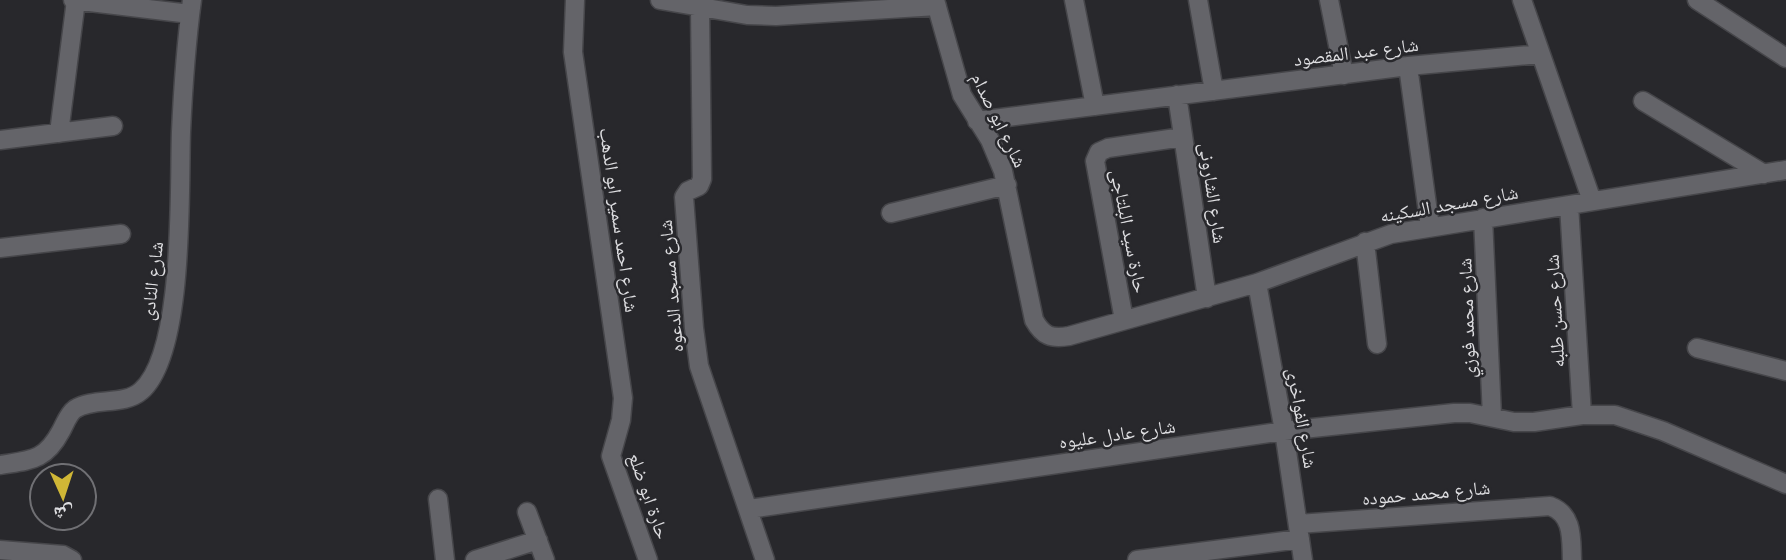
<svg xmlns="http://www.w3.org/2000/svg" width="1786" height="560" font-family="'DM Sans','Noto Naskh Arabic',sans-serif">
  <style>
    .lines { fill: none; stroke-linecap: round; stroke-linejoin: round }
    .minor-casing { stroke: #46464a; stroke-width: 21 }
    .minor { stroke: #646469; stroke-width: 18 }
    .labels { text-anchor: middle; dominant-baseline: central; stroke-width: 5; stroke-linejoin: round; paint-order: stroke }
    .street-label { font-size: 19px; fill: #dddde0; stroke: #28282c }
  </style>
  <rect width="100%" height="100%" fill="#28282c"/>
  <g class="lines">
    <defs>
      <path id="minor" d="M73,0L190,14
        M575,0L573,52L623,398L621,420L611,456L648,560
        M660,0L747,15L776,16L937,6
        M935,0L962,95L990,140L1003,171L1034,320C1043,336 1051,339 1069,336L1257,283L1391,234L1786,170
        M1074,0L1095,106
        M1198,0L1214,91
        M1329,0L1344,75
        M1522,0L1592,201
        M1697,0L1786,58
        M700,7L702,179L699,186L688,191L684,197L694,328L699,366L765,560
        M1408,66L1430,227
        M1177,95L1207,298
        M1643,101L1764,174
        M977,121L1408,66L1540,54
        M59,133L76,0
        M0,140L113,126
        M1569,205L1582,415
        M891,213L1007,185
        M1483,218L1492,416
        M1365,242L1377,344
        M0,248L121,234
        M1257,283L1284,431L1303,560
        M1124,320L1095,161L1099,152L1108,148L1183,137
        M1697,348L1786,371
        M0,465C31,460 45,461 61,431C65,424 68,414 75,409C94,397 124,406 141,391C185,353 179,189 181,132C183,88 186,44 192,0
        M438,499L445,560
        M749,509L1284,431L1454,413H1470L1514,422H1534L1582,415H1615L1663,431L1786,484
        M527,512L545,560
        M1298,524L1550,506C1574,515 1571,539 1572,560
        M0,550L63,555L72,560
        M475,560L538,540
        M1137,560L1300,539"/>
    </defs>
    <!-- minor casing -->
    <use href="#minor" class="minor-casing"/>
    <!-- minor -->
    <use href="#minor" class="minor"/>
  </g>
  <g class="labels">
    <!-- street labels -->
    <g class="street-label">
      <text transform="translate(1356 52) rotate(-7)">شارع عبد المقصود</text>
      <text transform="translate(999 120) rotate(64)">شارع ابو صدام</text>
      <text transform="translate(1213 193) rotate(82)">شارع الشارونى</text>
      <text transform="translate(1449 204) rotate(-10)">شارع مسجد السكينه</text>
      <text transform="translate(619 220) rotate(82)">شارع احمد سمير ابو الدهب</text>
      <text transform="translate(1129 231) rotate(79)">حارة سيد البلتاجى</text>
      <text transform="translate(152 281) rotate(-83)">شارع النادى</text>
      <text transform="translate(671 286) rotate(-95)">شارع مسجد الدعوه</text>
      <text transform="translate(1555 311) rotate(-93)">شارع حسن طلبه</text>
      <text transform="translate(1467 318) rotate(-92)">شارع محمد فوزي</text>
      <text transform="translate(1302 418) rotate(80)">شارع الفواخرى</text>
      <text transform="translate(1117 434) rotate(-8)">شارع عادل عليوه</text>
      <text transform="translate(1426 493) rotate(-5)">شارع محمد حموده</text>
      <text transform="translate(649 496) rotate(71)">حارة ابو ضلع</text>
    </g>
  </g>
  <!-- north arrow -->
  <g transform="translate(63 497) rotate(177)"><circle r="33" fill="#28282c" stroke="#707074" stroke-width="2"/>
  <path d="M0-5L12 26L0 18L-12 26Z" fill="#d0b736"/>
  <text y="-10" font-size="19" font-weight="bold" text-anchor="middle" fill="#dddde0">ش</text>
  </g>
</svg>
